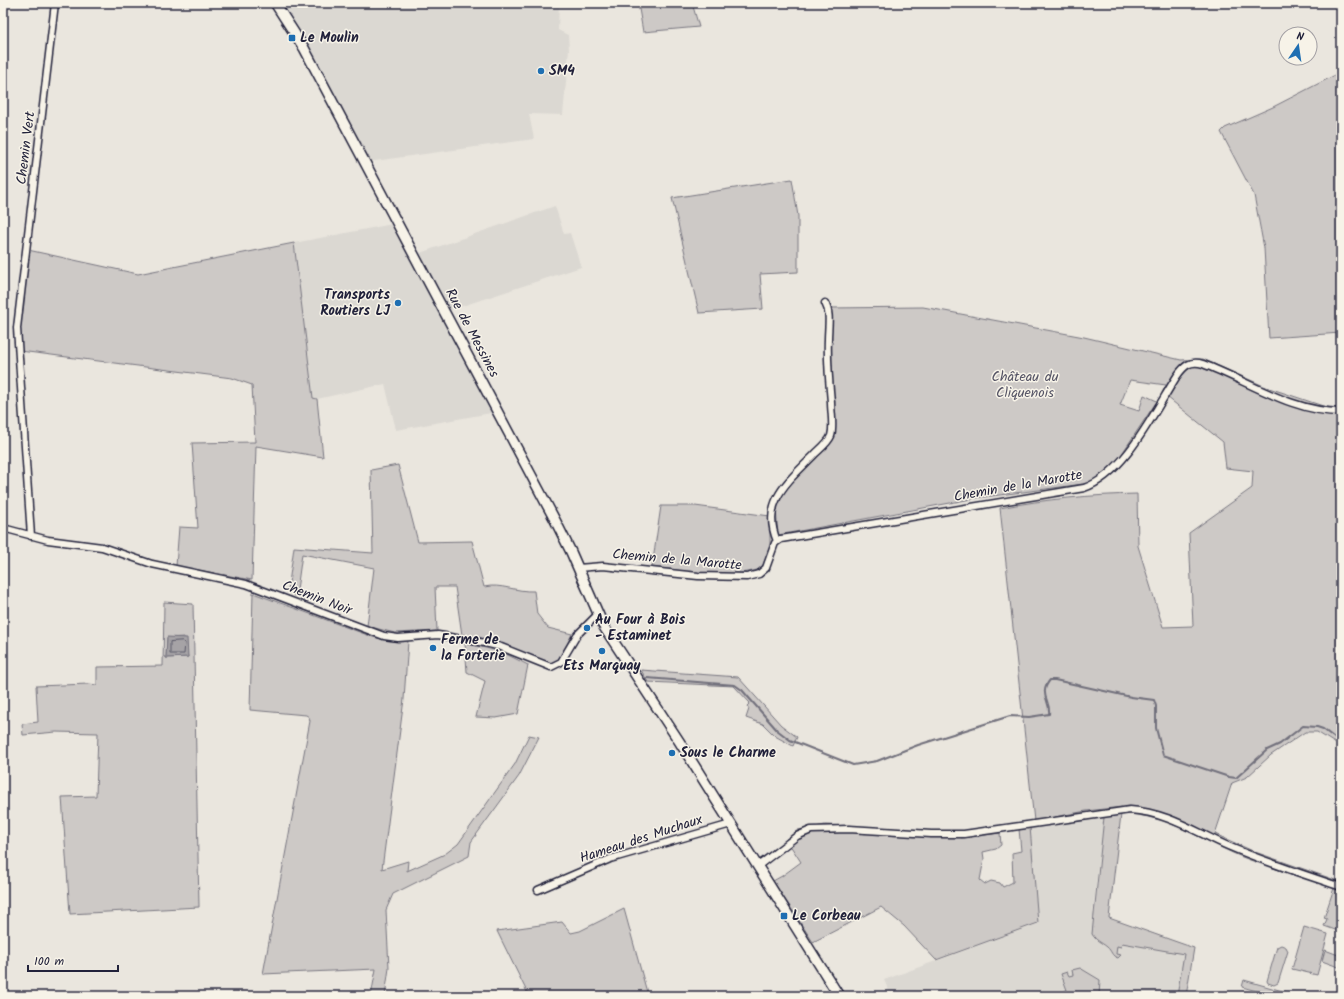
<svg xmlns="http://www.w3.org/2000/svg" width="1344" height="999" font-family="Kalam,sans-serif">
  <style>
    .built { fill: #dbd8d2 }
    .green { fill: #cdc9c6; stroke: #787680; fill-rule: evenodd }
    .water { fill: #a6a3a6; stroke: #716f7b }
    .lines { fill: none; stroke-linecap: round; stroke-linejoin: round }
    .shore { stroke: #575666; stroke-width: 1 }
    .stream { stroke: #716f7b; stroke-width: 2 }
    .street-casing { stroke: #22223b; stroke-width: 9 }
    .secondary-casing { stroke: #22223b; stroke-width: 12 }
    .street { stroke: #f7f3e8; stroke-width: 6 }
    .secondary { stroke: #f7f3e8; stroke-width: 9 }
    .poi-dot { fill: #1f6fb2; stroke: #f7f3e8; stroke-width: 1.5 }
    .labels { text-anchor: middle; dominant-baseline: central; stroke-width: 3; stroke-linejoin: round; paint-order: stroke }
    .poi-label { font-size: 14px; font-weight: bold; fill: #22223b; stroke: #f7f3e8; text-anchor: start }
    .street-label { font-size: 14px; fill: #22223b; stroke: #f7f3e8 }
    .park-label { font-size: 14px; fill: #555465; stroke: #f7f3e8 }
  </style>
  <rect width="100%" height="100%" fill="#eae6de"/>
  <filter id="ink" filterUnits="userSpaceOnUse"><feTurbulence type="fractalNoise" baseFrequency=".025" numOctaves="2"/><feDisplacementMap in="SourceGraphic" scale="8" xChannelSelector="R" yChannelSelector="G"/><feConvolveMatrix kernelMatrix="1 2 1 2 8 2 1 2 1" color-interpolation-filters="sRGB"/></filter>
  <g filter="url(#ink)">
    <!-- built -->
    <path class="built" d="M268,3H559L558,30L568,35L569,50L563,115L529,114L534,139L360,163L301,55Z
      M555,206L564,234L570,233L581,267L450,310L503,409L491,413L396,430L385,384L317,399L313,398L294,243L403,222L420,253Z
      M1104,817L1093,913L1109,914V918L1194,948L1186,996H891L884,980L1037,924L1030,827Z"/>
    <!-- green -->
    <path class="green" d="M638,3H692L699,27L643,32Z
      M1341,72V333L1269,338L1264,248L1254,195L1221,132L1225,128L1273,107Z
      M792,179L798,216V272L760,274L763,309L699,313L672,198Z
      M294,243L313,398L317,399L323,457L256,446L252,580L176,566L179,527L198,528L192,443L255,442L252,385L232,378L20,351V325L28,250L138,274Z
      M923,307L1084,337L1181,360L1203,359L1266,387L1335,410L1341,409V747L1317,732H1305L1271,755L1247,777L1232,783L1215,834L1255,852L1341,882V932L1324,926L1327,919L1324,918L1334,888C1306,878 1277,870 1250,860C1208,845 1167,813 1121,814L1109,918L1194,948L1186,996H1177L1184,954L1122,943L1121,947L1117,946L1116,954L1121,955L1118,958C1111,956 1112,951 1107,947C1101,942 1096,941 1092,934L1104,817L1121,814L1122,807L1086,811L1034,821L1000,508C1046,499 1090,495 1137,494L1138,546L1163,627L1193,626L1189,533L1252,488L1253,471L1226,468L1223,442L1162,393L1166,385L1130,380L1120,405L1139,411L1144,395L1157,401L1117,461L1091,483L977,498L778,535L776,508L781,492L834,430L830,308Z
      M398,465L418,542L472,541L484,587C501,583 516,592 534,591L537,614L548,628L572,634L558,662L551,664L479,637L462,635L455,587H435L437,631L395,633L367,626L374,568L302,554L296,597L288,590L294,547L373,553L371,470Z
      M661,506H695L770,516V549L761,569C726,579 688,571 652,567Z
      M253,593L373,637L386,640L408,641L404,699L382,869L408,861L407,871L445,854L458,844L515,764L529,735L539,737L519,776L471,842L469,856L393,894L386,910L389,968L385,996H371L376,969L263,974L310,721L309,717L306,715L250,710Z
      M164,602L193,604L199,907L70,914L62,797L96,796L98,733L56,732L23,735L22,724L38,722L36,686L89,684L97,685V667L163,666ZM184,637L188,657L166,658L167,638Z
      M465,643L502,652L528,665L518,714L496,718L476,717L485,681L467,672Z
      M641,670L738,677L781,725L797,737L793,746L775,736L763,724L746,718L749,709L747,706L750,703L734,686L648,682Z
      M825,825C871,826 916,835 962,832L961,838L1000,833L1001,845L996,849L983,852L984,859L980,880L985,884L991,881L1000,883L1003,887L1013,882L1012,853L1021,851L1019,829L1030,827L1038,923L936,960L904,926L881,907L813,942L773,881L782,876L801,862L786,839L798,830Z
      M624,909L648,996H529L497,931L562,922L571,933L580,931Z
      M1304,927L1328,934L1317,975L1292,969Z
      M1281,945L1286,947L1288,951L1278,983L1274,985L1268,983L1267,981L1277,947Z
      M1325,950L1341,956V968L1322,961Z
      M1080,968L1100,980L1099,996H1054L1067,990L1061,974L1067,972L1069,976L1073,975L1072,970Z
      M1244,980L1300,996H1275L1242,987Z"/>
    <!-- water -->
    <path class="water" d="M167,637L187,638L188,657L166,658Z"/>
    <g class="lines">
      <!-- shore -->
      <path class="shore" d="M183,641L185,643L184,654H170V642Z"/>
      <!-- stream -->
      <path class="stream" d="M647,678L735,685L742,690L777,730L790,740L853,765L877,761L918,745L1010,716L1029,717L1049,714C1051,701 1038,694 1050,680H1055L1131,697L1154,700L1156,706V728L1163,755L1229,777L1236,778L1267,750L1280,744L1303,726L1317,727L1323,729L1341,743"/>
      <defs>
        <path id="street" d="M3,528L48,540L102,547L152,564L246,584L384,636L398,638L438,635L485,643L501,647L551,667L561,662L577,635L597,615
          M31,536L17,328L55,3
          M777,541C760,501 790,480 815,454C820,449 828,443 831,436C834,426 831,413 831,402C829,381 827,360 828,339C828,327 831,313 825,303
          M578,568L603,566L698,576L747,577L759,574L766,568L775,543L781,539L1084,488C1125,474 1154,412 1177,376C1184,366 1190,360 1203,364C1248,381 1292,412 1341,412
          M758,866L797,836L811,830L849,829L931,834H964L1130,810C1166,812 1196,832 1228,846C1265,862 1303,874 1341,887
          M538,890L610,859L731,824"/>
        <path id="secondary" d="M275,3L304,48L555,520L571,552L604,627L679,741L839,996"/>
      </defs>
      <!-- street casing -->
      <use href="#street" class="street-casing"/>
      <!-- secondary casing -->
      <use href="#secondary" class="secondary-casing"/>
      <!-- street -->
      <use href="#street" class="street"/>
      <!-- secondary -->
      <use href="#secondary" class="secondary"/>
    </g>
  </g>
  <!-- markers -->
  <g class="poi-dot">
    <rect x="288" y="34" width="8" height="8" rx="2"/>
    <circle cx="541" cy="71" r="4"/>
    <circle cx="398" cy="303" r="4"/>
    <circle cx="587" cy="628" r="4"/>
    <circle cx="433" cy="648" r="4"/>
    <circle cx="602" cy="651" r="4"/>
    <circle cx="672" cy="753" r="4"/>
    <rect x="780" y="912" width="8" height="8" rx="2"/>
  </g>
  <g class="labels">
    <!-- poi labels -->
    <g class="poi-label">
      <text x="300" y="38">Le Moulin</text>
      <text x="549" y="71">SM4</text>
      <text x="390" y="295" text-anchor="end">Transports<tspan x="390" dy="16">Routiers LJ</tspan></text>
      <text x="595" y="620">Au Four à Bois<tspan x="595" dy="16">- Estaminet</tspan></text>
      <text x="441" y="640">Ferme de<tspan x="441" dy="16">la Forterie</tspan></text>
      <text x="602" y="666" text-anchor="middle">Ets Marquay</text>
      <text x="680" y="753">Sous le Charme</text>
      <text x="792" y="916">Le Corbeau</text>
    </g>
    <!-- street labels -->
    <g class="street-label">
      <text transform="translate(26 148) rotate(-83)">Chemin Vert</text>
      <text transform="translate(472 333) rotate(62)">Rue de Messines</text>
      <text transform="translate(1018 486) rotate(-10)">Chemin de la Marotte</text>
      <text transform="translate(677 560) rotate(5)">Chemin de la Marotte</text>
      <text transform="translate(317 598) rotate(21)">Chemin Noir</text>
      <text transform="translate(641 839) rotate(-18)">Hameau des Muchaux</text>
    </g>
    <!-- park labels -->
    <g class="park-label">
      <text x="1025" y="377">Château du<tspan x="1025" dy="16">Cliquenois</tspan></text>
    </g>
  </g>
  <!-- margin -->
  <rect width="1344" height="999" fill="none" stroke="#f7f3e8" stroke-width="16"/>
  <rect x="8" y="8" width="1328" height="983" fill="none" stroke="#22223b" stroke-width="1.5" filter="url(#ink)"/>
  <!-- north arrow -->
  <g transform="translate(1298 46) rotate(13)"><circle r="19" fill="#f7f3e8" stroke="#a29fa3"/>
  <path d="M0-3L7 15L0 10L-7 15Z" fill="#1f6fb2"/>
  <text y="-6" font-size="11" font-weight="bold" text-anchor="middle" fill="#22223b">N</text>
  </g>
  <!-- scale -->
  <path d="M28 965v6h90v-6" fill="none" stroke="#22223b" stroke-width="2"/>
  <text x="34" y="965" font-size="12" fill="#22223b" stroke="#f7f3e8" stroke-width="3" paint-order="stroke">100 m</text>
</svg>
